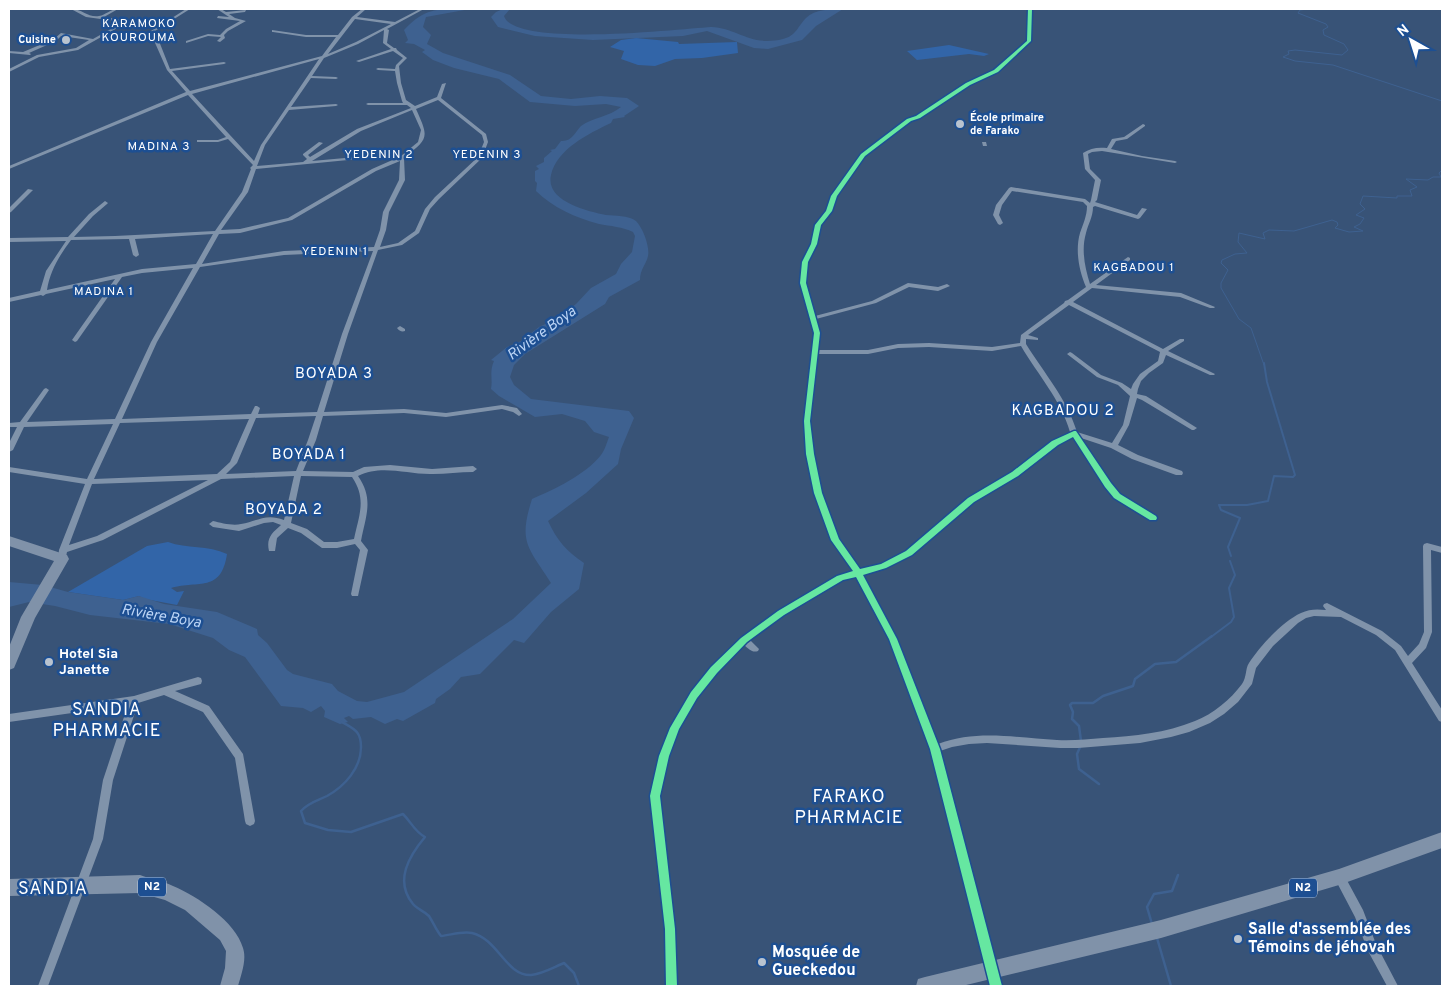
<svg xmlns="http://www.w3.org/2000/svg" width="1451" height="995" font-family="Overpass,sans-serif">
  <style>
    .green { fill: #3265a8 }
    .water { fill: #3e6190 }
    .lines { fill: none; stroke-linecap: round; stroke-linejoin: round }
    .stream-far2 { stroke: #3e6190; stroke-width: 1 }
    .stream-far1 { stroke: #3e6190; stroke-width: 2 }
    .stream { stroke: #3e6190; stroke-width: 2.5 }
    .minor { fill: #8093aa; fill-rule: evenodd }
    .trunk { fill: #8092a9; fill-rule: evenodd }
    .cycleway-casing { stroke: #1d4f92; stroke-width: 3 }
    .cycleway { fill: #66e7a1; fill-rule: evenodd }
    .poi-dot { fill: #b9c3cf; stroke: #1d4f92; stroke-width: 2 }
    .labels { text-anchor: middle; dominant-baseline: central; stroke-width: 5; stroke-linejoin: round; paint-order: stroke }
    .far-poi-label { font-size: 11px; font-weight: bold; fill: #fff; stroke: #1d4f92; text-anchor: end }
    .far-neighbourhood-label { font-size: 12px; letter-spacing: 1px; fill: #fff; stroke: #1d4f92 }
    .shield { fill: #1d4f92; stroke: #bbcade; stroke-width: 1 }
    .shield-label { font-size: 12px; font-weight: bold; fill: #fff }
    .poi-label { font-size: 14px; font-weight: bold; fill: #fff; stroke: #1d4f92; text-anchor: start }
    .water-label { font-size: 15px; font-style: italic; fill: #bbd4f5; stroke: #1d4f92 }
    .neighbourhood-label { font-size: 15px; letter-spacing: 1px; fill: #fff; stroke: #1d4f92 }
    .near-poi-label { font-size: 16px; font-weight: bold; fill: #fff; stroke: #1d4f92; text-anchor: start }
    .near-neighbourhood-label { font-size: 18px; letter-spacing: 1px; fill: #fff; stroke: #1d4f92 }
  </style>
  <rect width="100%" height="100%" fill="#385377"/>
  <!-- green -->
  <path class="green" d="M636,38L678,42L679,44L737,42L738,53L702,58L675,59L655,66L638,65L621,59L624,51L610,47L621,40Z
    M949,45L989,54L984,56L969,54L917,60L907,51Z
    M168,542C187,549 208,545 227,554C221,593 199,580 171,588L177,592L184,591L177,605L145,599L139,596L123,600L68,592L147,546Z"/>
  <!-- water -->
  <path class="water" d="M470,9L426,17L423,27L431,35L427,44L443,53L510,75L541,96L571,99L600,96L627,98L639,106L624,116L625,117L613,119L611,123C588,134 557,149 551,175C545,201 587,211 606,215C615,216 628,215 636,221C643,228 650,247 648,256C646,265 640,269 640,280L609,297L605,304L525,354L514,365L510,377L514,385L531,399L629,411L634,418L621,449L618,464L586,493L548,521C557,540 566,551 584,563L579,589L551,612L524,643L514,640L480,674L461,677L450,689L436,699L435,703L403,721L397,719L385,724L371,717L353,719L349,716L344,718L348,722L340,724L324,717L325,711L321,706L311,712L303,708L281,706L245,657L229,650L213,638L169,624L90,615L55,606L29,602L9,607V582L43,585L68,592L123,600L139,596L164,604L217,612L257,629L258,635L267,643L287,670L293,674L332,684L338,691L357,701L367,702L404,692L513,619L551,583C528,547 518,543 532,499C555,489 585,475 601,455C605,450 607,442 609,437L594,432L585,421L562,414L535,417L499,396L491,389C493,379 489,372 494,361L491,360L507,347L521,341L539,327L558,318L576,304L591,288L616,274L621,264L632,252L635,236L633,232C623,227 610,226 599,224C576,218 552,207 536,191L537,183L535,181V171L539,169L536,166L544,162V158L552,151L550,150L555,149L561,141C572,142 576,131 581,126C593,117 609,117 621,107L606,104L575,106L530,102L499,79L454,68L433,60L422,52L425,50L414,44L405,43L408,40L404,30C426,6 440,9 470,9Z
    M503,9H510L504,16C514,48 681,29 711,27C738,28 750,47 783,39C796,36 798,26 806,18C815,9 831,9 843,9L816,26L802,40L768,49L754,48L707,31L683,36L593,40L535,36L498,27L491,17L496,12Z"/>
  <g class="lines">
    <!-- stream-far2 -->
    <path class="stream-far2" d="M1308,9L1300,10L1298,13L1326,24L1328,27L1323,30L1324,35L1344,44L1348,50L1342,55L1295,50L1288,51L1289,54L1283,57L1295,61L1333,65L1442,101
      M1264,365L1251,328L1239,319L1221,288V283L1228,270L1221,263L1222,260L1235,254L1247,253L1238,242L1239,233L1265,239L1263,233L1269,230L1294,231L1332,220L1337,222L1338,225L1335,228L1349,232L1363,231L1354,227L1360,224L1364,218L1356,215L1365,209L1360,204L1363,196L1397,198V196H1412L1410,190L1417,187L1406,179L1428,180L1433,177H1441L1439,173L1442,170"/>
    <!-- stream-far1 -->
    <path class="stream-far1" d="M1231,556L1228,547L1240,518L1221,510L1219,505H1247L1268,501L1274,476L1293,477L1295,475L1267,382L1264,363
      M1211,637L1231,622L1234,617L1229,588L1235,575L1230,561"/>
    <!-- stream -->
    <path class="stream" d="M342,722C354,729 361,731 361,747C361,768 345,786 327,796C317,801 309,802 301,811L305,823L328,830L351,832L403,814C412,823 414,831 425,837C409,856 394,881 413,904C417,909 424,911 429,916C433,922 436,930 441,936C451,935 462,931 472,933C498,939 506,976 531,975C542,974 554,967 564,963L574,973L579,986
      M1081,741L1079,726L1072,719L1073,712L1070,705L1072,703H1093L1103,696L1133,686L1135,679L1155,664L1176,662L1212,636
      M1081,745L1077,754L1079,769L1099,784
      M1152,924L1147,907L1154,894L1172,891L1178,875
      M1157,938L1171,986"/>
    <!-- minor -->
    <path class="minor" d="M71,9C81,8 88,18 99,16C106,15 110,9 118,9L104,17L161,25L186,9H190L155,31L170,69L224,62L226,63L224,64L172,71L190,91L322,56L336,37H306L273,32H272V30L306,35H338L352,17L362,9H366L357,17L395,22L420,9H424L387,29L389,30L387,43L394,48H396L397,50L407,58L399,66L401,83L406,100L415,106L437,97L442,84L446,83L441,98L486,134L488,142L482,158L439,199L430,209L419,233L402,245L378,250L348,334L324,412L404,409L446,413L502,405L517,408L522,414L519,416L513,412L502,409L446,417L404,413L323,416L316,440L303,471L353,472L364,467L390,465L432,469L473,466L477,469L473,472C460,472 446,474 433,474C408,475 382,464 358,476C374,499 366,515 361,541L368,550L358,596H352L351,594L360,550L355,544L337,548H322L301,533L288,528L277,538L275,551H269C266,538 272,533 281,525L273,522L264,523L239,531L213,527L209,524L213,521C221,523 233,526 241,524C258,521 266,513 284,520L294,476L221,479L103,540L67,552L65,561H59L58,559L59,550L85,484L9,472V467L87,479L113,424L24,427L13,450L9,452V443L17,427H9V423L20,422L44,389L46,388L49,390L27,422L115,419L151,342L193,268L142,273L122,277L77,341L75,342L72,340L115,279L46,294L43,296L41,295L9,302V298L40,291L46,271L66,241L9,242V238L68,237L89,214L105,201L108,203L107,204L93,216L74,237L115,236L215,231L242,192L251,169L250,168L253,165L228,139L218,142H197V140H218L226,137L188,95L9,169V166L186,92L167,70L152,36L151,31L158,26L128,22L78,50L39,57L9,72V69L37,55L76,48L89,40L61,36L56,41L29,53L31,54L30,55L9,53V51L23,52L54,39L61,33L93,39L123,22L86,17ZM355,19L391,24L356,42L328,54ZM384,30L383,43L391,49L356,61L359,62L393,51L403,58L396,65L395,69L378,68L376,69L378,70L395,71L397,83L402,101L403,103H368L366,104L368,105H407L411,108L357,129L310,157L308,155L323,143L319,142L303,154V155L307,159L303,162L257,166L265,145L289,110L336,106L338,105L336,104L291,107L311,78L336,79L338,78L336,77L312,76L324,58L358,44ZM319,59L261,145L254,161L192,94ZM438,100L482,135L484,142L478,157L435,197L425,209L415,231L398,243L380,247L386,230L389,212L405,180L404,158C429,138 429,138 416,109ZM412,110L421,130L418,142L401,156L389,154L312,161L361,131ZM389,156L397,158L372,169L288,218L240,229L221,230L248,192L256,169ZM400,161L399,180L383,212L380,230L374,247L284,251L202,264L219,234L240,233L292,220L376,171ZM213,234L196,264L142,269L47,290C50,271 59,256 71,240L129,239L133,255L136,257L139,255L135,239ZM373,251L342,334L317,412L258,414L260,408L257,406H255L251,414L122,419L157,342L200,267L284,255ZM316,416L308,440L296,471L226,474L237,463L256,418ZM249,419L230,462L217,474L94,479L120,423ZM301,476L352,477C367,499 359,515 354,539L337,542H324L307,529L291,523ZM208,480L97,536L69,545L92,484Z
      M217,9H221L226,12L246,10L245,12L229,14L235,18L246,21L228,31L224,35L225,38L220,42L217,41L221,37L208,36L186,43V41L208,34L220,35L226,29L240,21L217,18L218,16L229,17Z
      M1028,9H1032L1031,41L998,72L970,85L920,118L911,121L865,156L837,196L832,211L821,225L817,244L808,262L806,283L815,316L872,301L908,283L938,287L947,284L950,286L938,291L909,287L876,303L816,319L820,333L818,350H868L898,344L929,343L992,347L1020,343L1021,335L1064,303L1065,301L1068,300L1086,287C1079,271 1075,250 1080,233C1083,224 1087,216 1087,206L1083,202L1012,191L1002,205L999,215L1003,223L1000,225L998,224L993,215L996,205L1009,188L1011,187L1085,199L1090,203L1091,200L1095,180L1085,169L1083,153C1090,148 1098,147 1107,148L1112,139L1124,137L1143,124L1145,125V126L1127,139L1116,141L1111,149L1142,156L1175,161L1177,162L1175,163L1102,151L1092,152L1088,154L1090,169L1101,180L1097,200L1095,202L1137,215L1142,208L1147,209L1140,218L1138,219L1095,206L1093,207C1093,217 1088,224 1086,233C1081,250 1085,268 1090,284L1128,257L1130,258V260L1096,285L1181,293L1215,307L1214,308H1210L1180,297L1092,288L1073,302L1163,349L1180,339H1184V341L1168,351L1215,374L1214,375H1210L1166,355L1163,363L1149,373L1141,381L1138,389L1137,394L1146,396L1197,428L1194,430H1192L1142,400L1137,398L1129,425L1118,445L1138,455L1182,471L1183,473L1182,475H1176L1132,459L1111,448L1081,438L1111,483L1120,494L1156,516L1157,518L1156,520H1150L1114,498L1105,487L1073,437L1058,445L1018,476L974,502L912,555L886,568L863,575L897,639L938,744C977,729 1017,738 1057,740C1073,741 1088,739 1103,738C1134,736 1166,733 1195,721C1213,714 1231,699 1242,684C1247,677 1245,669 1249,663C1260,646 1283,621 1301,613C1309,609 1317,609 1326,610L1323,606L1324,604L1327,603L1382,631L1401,646L1408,656L1419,644L1424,632L1423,546L1424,544L1427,543L1442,547V553L1431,550L1432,632L1426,648L1412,663L1442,710V722L1439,721L1395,650L1376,635L1341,617L1314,616L1306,618L1298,623L1273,646L1256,668L1252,684L1238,702L1224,714L1210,723L1189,732L1171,737L1140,743L1078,748H1060L987,743L969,744L952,747L940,751L1002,986H991L930,749L889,639L856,577L843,580L784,615L750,640L759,649L758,651C752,653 749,649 744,645L717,673L697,698L679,729L669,756L660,796L675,929L677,986H666L665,929L650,796L659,756L670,728L691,692L711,667L741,638L778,611L837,576L853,571L831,540L814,493L806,454L804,421L814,333L800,283L802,262L811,244L815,225L826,211L831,196L861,154L907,119L916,116L966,83L994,70L1027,41ZM1069,305L1160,352L1158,361L1140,374L1133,384L1131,389L1122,383L1101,375L1072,353L1070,352L1067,354L1097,377L1118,385L1130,396L1123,425L1112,443L1077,432C1067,399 1044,373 1026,344V339L1038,340V338L1028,335ZM1021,346C1038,375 1061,400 1070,432L1052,441L1012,472L968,498L906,551L881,564L860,569L839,539L822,493L814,454L810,421L818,354H868L898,348L929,347L992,351Z
      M982,142H986L987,146H983Z
      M28,189L33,190L11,212L9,213V208Z
      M400,326L405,329V331C402,332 399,331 397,328Z
      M198,677L201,678L202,681L201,684L175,691L209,706L243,754L255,821L254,824L250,826L246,824L245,821L235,758L203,712L164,695L138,703L113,780L103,839L48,986H38L93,839L103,780L128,705L9,722V714L134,696Z
      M1339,872L1343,873L1363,910L1376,944L1398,986H1387L1368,951L1355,917L1334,877L1335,873Z"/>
    <!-- trunk -->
    <path class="trunk" d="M9,536L67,555L69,559L35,618L14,668L9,670V647L21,617L54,561L9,546Z
      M1442,832V848L1339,885L1161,938L962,986H916L918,979L925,977L1161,920L1339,869Z
      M140,875C151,879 163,881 173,886C197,896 236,922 243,948C247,960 241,975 238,986H220L225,968L226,951L220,940L185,910L165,900L140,893L9,896V879Z"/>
    <defs>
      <path id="cycleway" d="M1028,9H1032L1031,41L998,72L970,85L920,118L911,121L865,156L837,196L832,211L821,225L817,244L808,262L806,283L820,333L810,421L814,454L822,493L839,539L860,569L881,564L906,551L968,498L1012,472L1052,441L1074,431H1076L1111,483L1120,494L1156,516L1157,518L1156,520H1150L1114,498L1105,487L1073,437L1058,445L1018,476L974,502L912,555L886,568L863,575L897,639L940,749L1002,986H990L930,749L889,639L856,577L843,580L784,615L747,642L717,673L697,698L679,729L669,756L660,796L675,929L677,986H666L665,929L650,796L659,756L670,728L691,692L711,667L741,638L778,611L837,576L853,571L831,540L814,493L806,454L804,421L814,333L800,283L802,262L811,244L815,225L826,211L831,196L861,154L907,119L916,116L966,83L994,70L1027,41Z"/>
    </defs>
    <!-- cycleway casing -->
    <use href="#cycleway" class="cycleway-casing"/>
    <!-- cycleway -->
    <use href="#cycleway" class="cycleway"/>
  </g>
  <!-- markers -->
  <g class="poi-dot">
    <circle cx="66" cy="40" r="5"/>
    <circle cx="960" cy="124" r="5"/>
    <circle cx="49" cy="662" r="5"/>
    <circle cx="1238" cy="939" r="5"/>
    <circle cx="762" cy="962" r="5"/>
  </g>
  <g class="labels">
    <!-- far-poi labels -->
    <g class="far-poi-label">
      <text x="56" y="40">Cuisine</text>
      <text x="970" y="118" text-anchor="start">École primaire<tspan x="970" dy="13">de Farako</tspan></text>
    </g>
    <!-- far-neighbourhood labels -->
    <g class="far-neighbourhood-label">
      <text x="139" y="24">KARAMOKO<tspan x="139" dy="14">KOUROUMA</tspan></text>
      <text x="159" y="147">MADINA 3</text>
      <text x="379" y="155">YEDENIN 2</text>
      <text x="487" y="155">YEDENIN 3</text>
      <text x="335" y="252">YEDENIN 1</text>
      <text x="1134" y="268">KAGBADOU 1</text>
      <text x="104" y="292">MADINA 1</text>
    </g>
    <!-- shield labels -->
    <g class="shield">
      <rect x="138" y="877.5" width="28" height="19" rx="4"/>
      <rect x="1289" y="878.5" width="28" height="19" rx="4"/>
    </g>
    <g class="shield-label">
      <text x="152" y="887">N2</text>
      <text x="1303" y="888">N2</text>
    </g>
    <!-- poi labels -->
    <g class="poi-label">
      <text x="59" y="654">Hotel Sia<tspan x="59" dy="16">Janette</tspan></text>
    </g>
    <!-- water labels -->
    <g class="water-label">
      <text transform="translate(542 334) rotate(-36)">Rivière Boya</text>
      <text transform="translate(161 617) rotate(10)">Rivière Boya</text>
    </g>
    <!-- neighbourhood labels -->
    <g class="neighbourhood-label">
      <text x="334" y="374">BOYADA 3</text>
      <text x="1063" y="411">KAGBADOU 2</text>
      <text x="309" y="455">BOYADA 1</text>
      <text x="284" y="510">BOYADA 2</text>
    </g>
    <!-- near-poi labels -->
    <g class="near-poi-label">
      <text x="1248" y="930">Salle d'assemblée des<tspan x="1248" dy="18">Témoins de jéhovah</tspan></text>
      <text x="772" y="953">Mosquée de<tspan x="772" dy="18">Gueckedou</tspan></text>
    </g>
    <!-- near-neighbourhood labels -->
    <g class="near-neighbourhood-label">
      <text x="107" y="710">SANDIA<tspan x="107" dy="21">PHARMACIE</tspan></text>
      <text x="849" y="797">FARAKO<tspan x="849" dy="21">PHARMACIE</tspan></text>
      <text x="53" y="889">SANDIA</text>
    </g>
  </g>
  <!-- border -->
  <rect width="1451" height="995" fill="none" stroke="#ffffff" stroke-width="20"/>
  <!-- north arrow -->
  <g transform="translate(1411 40) rotate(321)" stroke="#1d4f92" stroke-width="4" paint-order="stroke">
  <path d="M0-4L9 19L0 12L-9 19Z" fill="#ffffff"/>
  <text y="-8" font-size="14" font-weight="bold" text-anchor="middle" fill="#ffffff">N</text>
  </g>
</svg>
